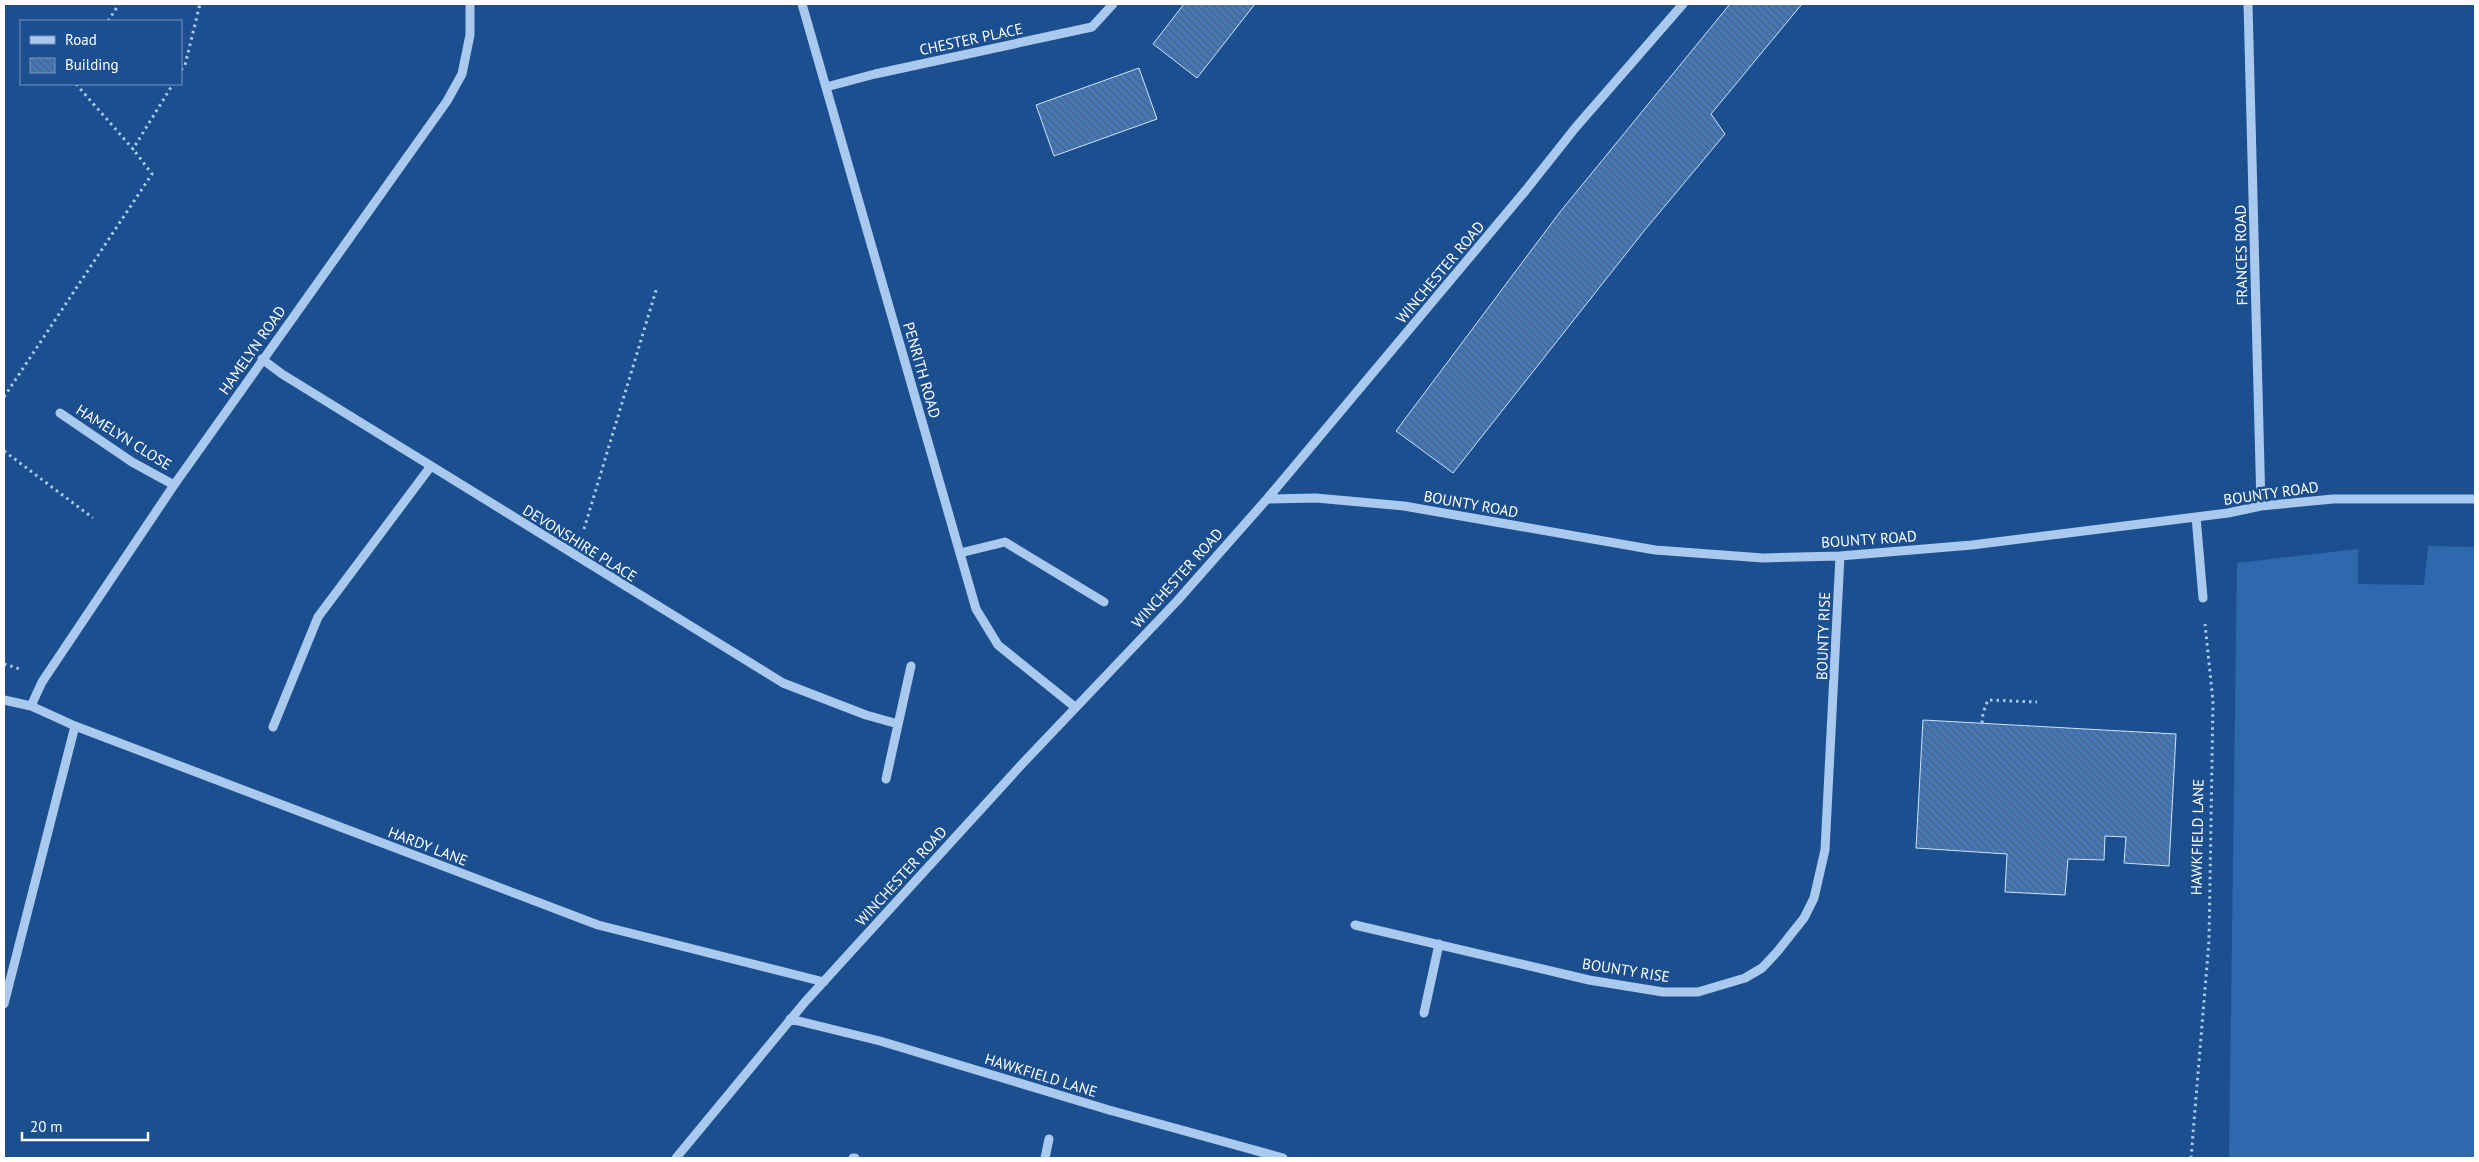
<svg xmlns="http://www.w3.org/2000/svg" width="2479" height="1162" font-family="'PT Sans',sans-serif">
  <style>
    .grass { fill: #2e69ad }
    .building { fill: url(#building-back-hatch); stroke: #cfe3fa }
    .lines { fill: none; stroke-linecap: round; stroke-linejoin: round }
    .path { stroke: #a9c9ee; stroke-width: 3; stroke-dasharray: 2.5 4; stroke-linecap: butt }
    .minor { stroke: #a9c9ee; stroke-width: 9 }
    .labels { text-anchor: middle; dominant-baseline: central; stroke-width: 5; stroke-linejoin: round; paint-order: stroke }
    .street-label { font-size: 15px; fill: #fff; stroke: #1b4f8f }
  </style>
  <defs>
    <pattern id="building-back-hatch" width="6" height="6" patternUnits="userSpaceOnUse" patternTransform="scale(1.25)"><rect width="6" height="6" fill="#4478b7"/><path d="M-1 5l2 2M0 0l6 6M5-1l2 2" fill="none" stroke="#486282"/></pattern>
  </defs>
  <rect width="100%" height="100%" fill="#1b4f8f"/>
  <!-- grass -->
  <path class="grass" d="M2428,546L2475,547V1158H2229L2237,563L2358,549V584L2424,585Z"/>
  <!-- building -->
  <path class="building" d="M1184,4H1255L1197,78L1153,44Z
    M1730,4H1802L1711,114L1725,134L1644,231L1453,473L1396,431L1560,212Z
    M1139,68L1157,119L1054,156L1036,105Z
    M1923,720L2176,734L2169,866L2124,863L2126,837L2105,836L2104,860L2068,859L2065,895L2005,892L2007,854L1916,848Z"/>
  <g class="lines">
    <!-- path -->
    <path class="path" d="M108,21L119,4
      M181,70L185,65L200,4
      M76,84L133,149L173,84
      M4,397L152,174L133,149
      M4,451L93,518
      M584,529L657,287
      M4,664L20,669
      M1982,723L1983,713L1988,700L2037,702
      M2191,1158L2209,941L2213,701L2205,624"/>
    <!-- minor -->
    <path class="minor" d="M802,4L976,609L998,645L1075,707
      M2248,4L2261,506
      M826,87L875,74L1092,27L1113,4
      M262,359L282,374L783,683L866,715L898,724
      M60,413L132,462L174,485
      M1267,499L1316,498L1404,506L1655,550L1763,558L1840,556L1972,545L2228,513L2261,506L2333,499H2475
      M2196,517L2203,598
      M960,553L1005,542L1104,602
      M4,700L31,706L75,726L598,925L824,982
      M31,706L42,682L174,485L447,101L462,74L470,35V4
      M273,727L318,617L431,466
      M886,779L911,666
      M1355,925L1589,980L1663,992H1698L1745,978L1762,968L1777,952L1804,918L1814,898L1825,850L1840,556
      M4,1004L75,726
      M1424,1013L1439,944
      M790,1019L880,1041L1109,1110L1283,1158
      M676,1158L805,1002L1023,763L1177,601L1267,499L1526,190L1576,127L1683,4
      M853,1158H855
      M1045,1158L1049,1139"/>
  </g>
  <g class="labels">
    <!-- street labels -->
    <g class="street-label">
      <text transform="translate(971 39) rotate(-12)">CHESTER PLACE</text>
      <text transform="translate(2241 255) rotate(-91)">FRANCES ROAD</text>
      <text transform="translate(1440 272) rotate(-50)">WINCHESTER ROAD</text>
      <text transform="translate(252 350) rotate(-55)">HAMELYN ROAD</text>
      <text transform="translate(922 370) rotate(74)">PENRITH ROAD</text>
      <text transform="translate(124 437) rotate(32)">HAMELYN CLOSE</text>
      <text transform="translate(2271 493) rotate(-8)">BOUNTY ROAD</text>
      <text transform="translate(1471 504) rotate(10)">BOUNTY ROAD</text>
      <text transform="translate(1869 539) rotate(-4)">BOUNTY ROAD</text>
      <text transform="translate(580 543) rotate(32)">DEVONSHIRE PLACE</text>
      <text transform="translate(1177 578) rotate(-48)">WINCHESTER ROAD</text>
      <text transform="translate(1823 636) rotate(-88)">BOUNTY RISE</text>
      <text transform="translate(2197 837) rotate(-89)">HAWKFIELD LANE</text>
      <text transform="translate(428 846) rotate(21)">HARDY LANE</text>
      <text transform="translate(901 876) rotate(-48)">WINCHESTER ROAD</text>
      <text transform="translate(1626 970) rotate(9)">BOUNTY RISE</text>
      <text transform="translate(1041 1075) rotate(17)">HAWKFIELD LANE</text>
    </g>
  </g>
  <!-- border -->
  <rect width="2479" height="1162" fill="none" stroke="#ffffff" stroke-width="10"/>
  <!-- legend -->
  <rect x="20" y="20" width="162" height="65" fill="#1b4f8f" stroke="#7695bc"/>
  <rect x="30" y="36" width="25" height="8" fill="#a9c9ee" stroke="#7695bc"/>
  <text x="65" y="45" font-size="15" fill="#ffffff">Road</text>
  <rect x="30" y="58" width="25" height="15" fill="url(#building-back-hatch)" stroke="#7695bc"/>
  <text x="65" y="70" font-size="15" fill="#ffffff">Building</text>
  <!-- scale -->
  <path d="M22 1132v8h126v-8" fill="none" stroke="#ffffff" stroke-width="2.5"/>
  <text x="30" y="1132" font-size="15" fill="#ffffff" stroke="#1b4f8f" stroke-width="4" paint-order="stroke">20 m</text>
</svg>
